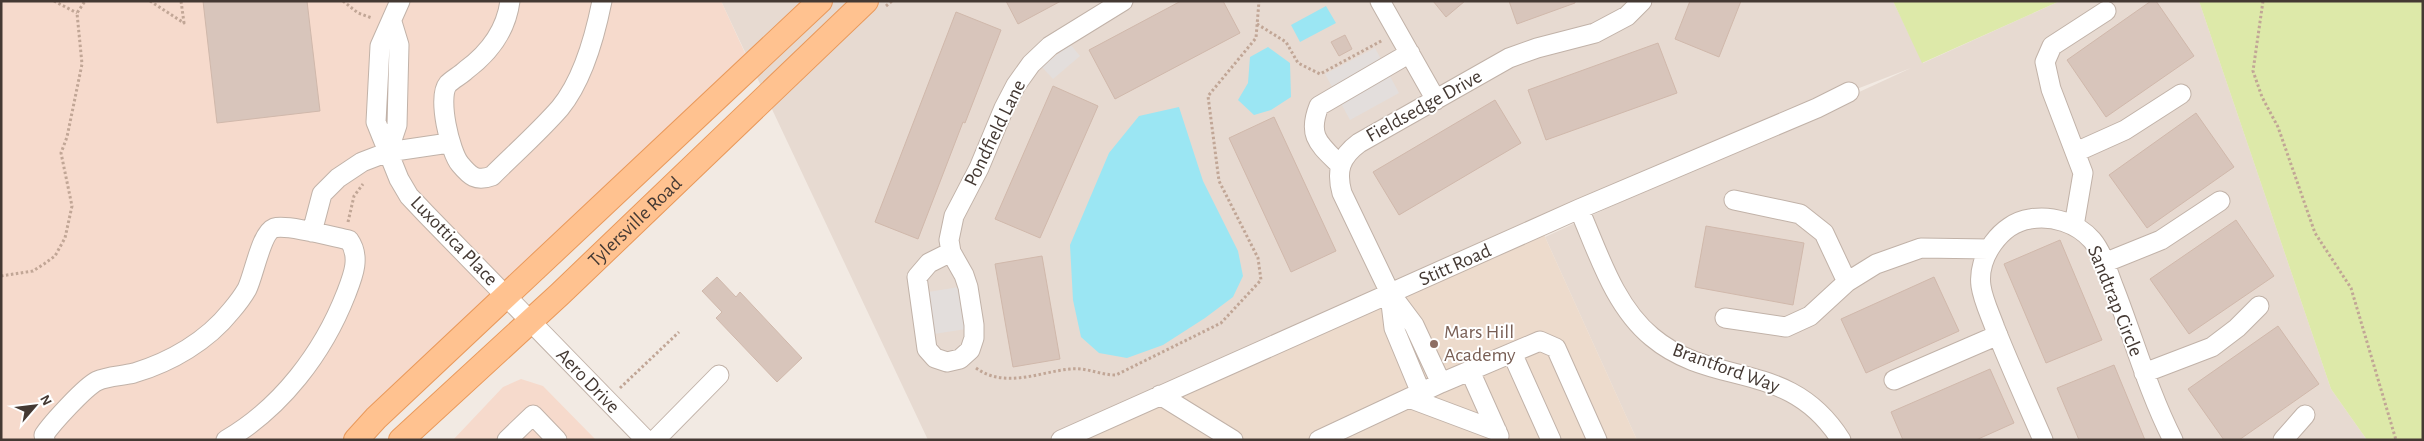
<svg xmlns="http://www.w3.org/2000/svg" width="2424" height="441" font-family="'Alegreya Sans',sans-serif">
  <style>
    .residential { fill: #e7dad1 }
    .commercial { fill: #f6dacc }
    .education { fill: #eddbcc }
    .green { fill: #dde9a9 }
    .parking { fill: #e3dedc }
    .water { fill: #9be6f3 }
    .building { fill: #d8c5bb; stroke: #d0b8ab }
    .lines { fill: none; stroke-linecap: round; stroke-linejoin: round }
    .minor-casing { stroke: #c1b2a8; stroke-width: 21 }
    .major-casing { stroke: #e9995b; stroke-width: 26 }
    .path { stroke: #c1a696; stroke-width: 3; stroke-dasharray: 2.5 2.5; stroke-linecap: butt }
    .minor { stroke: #fff; stroke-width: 19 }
    .major { stroke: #ffc290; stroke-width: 24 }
    .education-dot { fill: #8d6e63; stroke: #fff; stroke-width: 2 }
    .labels { text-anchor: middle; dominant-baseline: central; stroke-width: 4; stroke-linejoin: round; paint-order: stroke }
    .street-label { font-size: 20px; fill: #443933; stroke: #fff }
    .education-label { font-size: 20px; fill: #785e54; stroke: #fff; text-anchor: start }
  </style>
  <rect width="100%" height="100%" fill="#f2eae3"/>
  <!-- residential -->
  <path class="residential" d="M721,1H1893L1923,63L2060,1H2199L2331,389L2367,440H1637L1545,237L1911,68L1849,92L1061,440H928Z"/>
  <!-- commercial -->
  <path class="commercial" d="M1,1H721L751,66L356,440H1Z
    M521,379L543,386L596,440H453L503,387Z"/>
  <!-- education -->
  <path class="education" d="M1540,226L1637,440H1061Z"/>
  <!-- green -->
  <path class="green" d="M1893,1H2060L1922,63Z
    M2199,1H2423V440H2367L2331,389Z"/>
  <!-- parking -->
  <path class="parking" d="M1070,44L1080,56L1053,79L1042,67Z
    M1375,48L1399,93L1350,120L1325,74Z
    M959,287L966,329L934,334L928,292Z"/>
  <!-- water -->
  <path class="water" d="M1326,6L1336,23L1300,42L1291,25Z
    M1268,47L1290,63L1291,97L1271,110L1254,115L1238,100L1248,83L1250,57Z
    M1179,107L1203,181L1238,251L1243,276L1233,297L1205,318L1163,345L1127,358L1099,353L1081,337L1073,300L1070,245L1109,153L1139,116Z"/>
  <!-- building -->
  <path class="building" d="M203,1H307L320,111L217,123Z
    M1006,1H1061L1018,24Z
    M1181,1H1223L1240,33L1115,99L1089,50Z
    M1433,1H1465L1446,17Z
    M1509,1H1575V3L1517,24Z
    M1690,1H1741L1719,57L1675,39Z
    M2151,1H2156L2194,56L2106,117L2067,60Z
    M956,12L1001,30L965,123L963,122L918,239L875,222Z
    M1345,35L1352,49L1339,56L1331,42Z
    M1658,43L1677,93L1546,140L1528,90Z
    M1053,86L1098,106L1040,238L995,219Z
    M1495,100L1521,143L1399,215L1373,172Z
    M2196,113L2234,167L2147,228L2109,175Z
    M1274,117L1336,251L1291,272L1229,138Z
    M2236,220L2274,276L2189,334L2150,279Z
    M1706,226L1804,243L1793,305L1695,287Z
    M2060,240L2102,340L2046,363L2004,264Z
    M1042,256L1060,359L1013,367L995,264Z
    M717,277L736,297L740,292L802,358L777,382L716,318L722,312L702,291Z
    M1934,277L1959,331L1866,373L1841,319Z
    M2278,326L2319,384L2239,440H2224L2188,389Z
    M2114,365L2145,440H2079L2057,388Z
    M1990,369L2014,423L1976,440H1903L1891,412Z"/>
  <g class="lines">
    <defs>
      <path id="minor" d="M400,1L380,46L376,122L399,179L409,196L426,214L646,440
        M510,1C506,31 489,53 466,70C461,75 453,79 448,84C437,97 450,152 460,164C470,176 476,182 492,176C514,154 539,132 560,108C583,80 595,36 602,1
        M1380,1L1436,100
        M388,152L397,125L399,45L392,22
        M2076,152L2125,130L2181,94
        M1339,164C1319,144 1307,136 1319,106L1410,53
        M1734,200L1800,214L1824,233L1847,282
        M1579,209C1598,252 1614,306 1652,337C1714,389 1789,358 1841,440
        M2074,226L2083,173L2051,89L2045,62L2052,46L2106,11
        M312,232L322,194L338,178L362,162L388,152L449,143
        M951,252L929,263L917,277L927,349L935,358L947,362L960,359L970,350L974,338V325L968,287L964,275L951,252L949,240L954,216L979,168L1004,108L1016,85L1031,64L1050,46L1123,1
        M2104,263L2161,240L2220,201
        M1390,295L1394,328L1421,393
        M1725,318L1786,327L1810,316L1847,282L1876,264L1921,248L1989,249
        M1512,353L1551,440
        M1470,371L1499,436
        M2144,373L2212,347L2237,328L2259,306
        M1894,380L1998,335
        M1441,383L1414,325L1390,293L1342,193C1336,171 1340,157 1359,143L1509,58L1537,48L1595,33L1627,16L1642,1
        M1160,395L1233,440
        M1409,398L1497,431
        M45,440L44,435C52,423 85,387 97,381C107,376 122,376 134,373C171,362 207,341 231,311C237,304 243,296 247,289C254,275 261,233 274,228C287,224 334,237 349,240C361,257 353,276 346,294C323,353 281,408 226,440
        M507,440L533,415L557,440
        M655,440L719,375
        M1061,440L1579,209L1817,108L1849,92
        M1319,440L1441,383L1540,341L1556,348L1597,440
        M2043,440C2027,403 2010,366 1995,328C1990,314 1983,300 1981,286C1977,257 2001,223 2030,219C2052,215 2077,223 2092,240C2103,253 2108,273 2114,288C2134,339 2148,391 2173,440
        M2283,440L2305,415"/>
      <g id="major">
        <path d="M356,440L376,418L820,1"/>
        <path id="s1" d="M401,440L560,294L866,1"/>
      </g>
    </defs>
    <!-- minor casing -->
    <use href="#minor" class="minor-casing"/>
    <!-- major casing -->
    <use href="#major" class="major-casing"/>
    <!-- path -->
    <path class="path" d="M54,1L77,13
      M150,1L184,23L181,1
      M343,1L358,13L372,18
      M2263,1L2253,71L2262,97L2278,127L2315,233L2351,288L2396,440
      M886,6L892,1
      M1257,24L1286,42L1298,63L1320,74L1383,40
      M348,222L354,196L363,184
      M1,276L33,271L44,264L55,256L65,238L72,206L61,153L67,137L82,64L77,13L85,1
      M976,368C1005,389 1039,372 1070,369C1086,367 1100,375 1116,375L1221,323L1261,280L1258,258L1219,181L1208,96L1256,38L1259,1
      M620,388L679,332"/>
    <!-- minor -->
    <use href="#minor" class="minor"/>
    <!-- major -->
    <use href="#major" class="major"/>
  </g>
  <!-- markers -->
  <circle class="education-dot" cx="1434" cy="344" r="5"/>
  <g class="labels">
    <!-- street labels -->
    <g class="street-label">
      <text transform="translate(1424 106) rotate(-29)">Fieldsedge Drive</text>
      <text transform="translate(995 133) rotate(-64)">Pondfield Lane</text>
      <text stroke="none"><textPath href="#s1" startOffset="320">Tylersville Road</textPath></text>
      <text transform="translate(454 241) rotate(46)">Luxottica Place</text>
      <text transform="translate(1455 265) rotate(-24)">Stitt Road</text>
      <text transform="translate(2115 301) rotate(68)">Sandtrap Circle</text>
      <text transform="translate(1726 368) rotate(20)">Brantford Way</text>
      <text transform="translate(588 381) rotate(46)">Aero Drive</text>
    </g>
    <!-- education labels -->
    <g class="education-label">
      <text x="1444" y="332">Mars Hill<tspan x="1444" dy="23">Academy</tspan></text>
    </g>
  </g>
  <!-- border -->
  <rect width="2424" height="441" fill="none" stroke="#443933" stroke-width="5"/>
  <!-- north arrow -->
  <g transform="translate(35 406) rotate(62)" stroke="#ffffff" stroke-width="4" paint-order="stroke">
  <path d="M0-4L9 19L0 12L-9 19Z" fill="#443933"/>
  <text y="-8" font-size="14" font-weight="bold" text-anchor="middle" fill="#443933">N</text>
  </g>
</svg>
